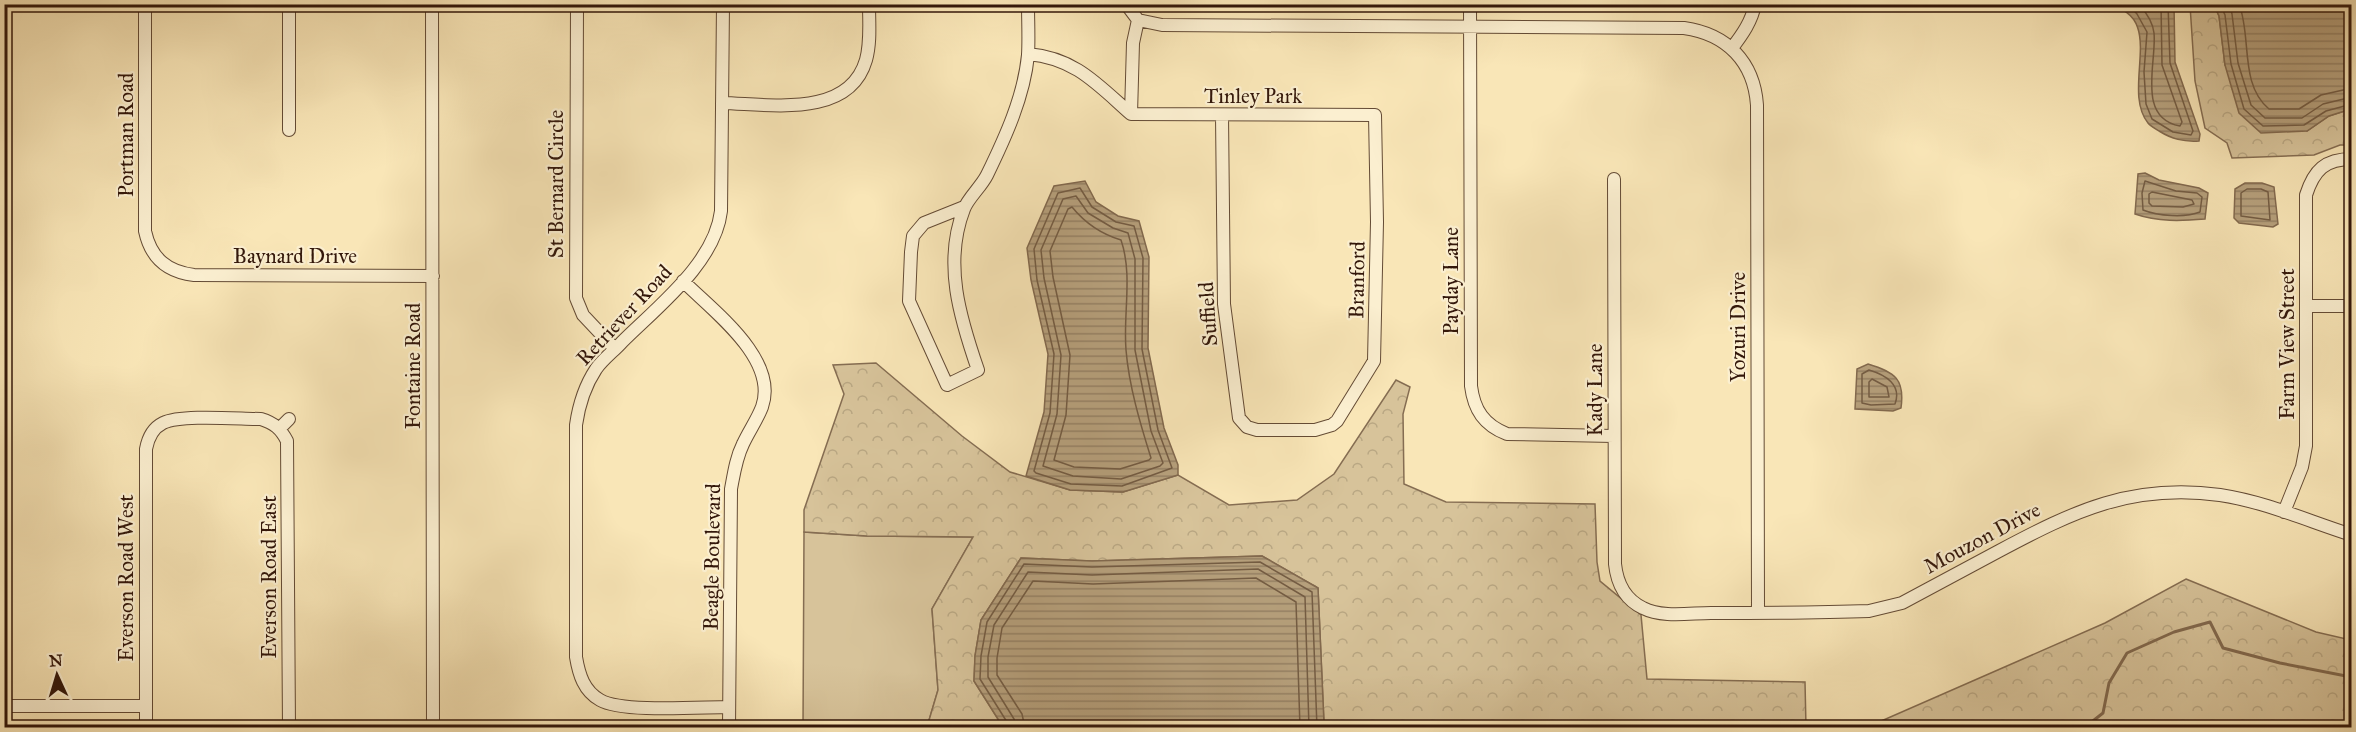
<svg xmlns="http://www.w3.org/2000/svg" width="2356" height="732" font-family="'IM FELL Great Primer',serif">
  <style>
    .green { fill: #d7c39a; stroke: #856d52; stroke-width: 1.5 }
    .forest { fill: url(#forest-crowns); stroke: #856d52; stroke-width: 1.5 }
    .water { fill: url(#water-rules); stroke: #82694e; stroke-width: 1.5 }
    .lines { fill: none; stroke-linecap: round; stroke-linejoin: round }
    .shore { stroke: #745c43; stroke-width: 1.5 }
    .stream { stroke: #82694e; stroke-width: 3 }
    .street-casing { stroke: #644b35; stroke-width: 14 }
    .street { stroke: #fbefd0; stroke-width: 12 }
    .labels { text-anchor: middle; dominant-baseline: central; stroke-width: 4.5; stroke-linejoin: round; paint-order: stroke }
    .street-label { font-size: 21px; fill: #33170a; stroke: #fbefd0 }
  </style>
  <defs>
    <pattern id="forest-crowns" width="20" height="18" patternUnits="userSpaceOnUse" patternTransform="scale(1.5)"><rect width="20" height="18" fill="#d7c39a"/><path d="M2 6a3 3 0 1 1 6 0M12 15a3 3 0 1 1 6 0" fill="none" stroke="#b9a783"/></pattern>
    <pattern id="water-rules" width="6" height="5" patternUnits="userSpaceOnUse" patternTransform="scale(1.5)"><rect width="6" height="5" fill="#b6a07c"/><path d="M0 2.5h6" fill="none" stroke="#958164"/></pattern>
  </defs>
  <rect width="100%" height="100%" fill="#f9e6b7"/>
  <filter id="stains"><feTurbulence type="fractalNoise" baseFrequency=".00333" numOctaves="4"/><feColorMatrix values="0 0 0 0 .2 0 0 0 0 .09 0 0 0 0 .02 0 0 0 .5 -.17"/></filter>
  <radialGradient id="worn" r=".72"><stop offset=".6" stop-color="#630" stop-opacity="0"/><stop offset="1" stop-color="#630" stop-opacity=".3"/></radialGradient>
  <!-- green -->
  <path class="green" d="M804,532L867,536L973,537L932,609L938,690L927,727L803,728Z"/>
  <!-- forest -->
  <path class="forest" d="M2190,5H2214L2219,16L2225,65L2307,131L2329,116L2351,109V145H2340L2314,155L2232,158L2227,143L2205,128L2195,81Z
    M876,363L962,436L1010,472L1070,490L1123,492L1178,475L1229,505L1297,500L1334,474L1396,380L1410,387L1403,414L1404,484L1446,502L1595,504L1597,562L1600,581L1641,615L1647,679L1805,682L1806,727H1322L1324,723L1318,588L1262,556L1092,561L1021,558L981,620L975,656L974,681L1003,727H927L938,690L932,609L973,537L867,536L804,532V510L844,394L833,365Z
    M2186,579L2316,632L2351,640V727H1854L1879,722L2105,623Z"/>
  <!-- water -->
  <path class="water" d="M2107,5H2174L2175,62L2200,134L2199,141C2183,142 2172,139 2159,131C2156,129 2150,126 2148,123C2120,88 2169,15 2107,5Z
    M2214,5H2351V109L2329,116L2307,131L2261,133L2239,113L2225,65L2219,16Z
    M2145,173L2159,180L2199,188L2208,193L2205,219C2181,221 2158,222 2135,214L2138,174Z
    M1085,181L1096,202L1118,216L1139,221L1149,257L1148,348L1164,428L1178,465V475L1123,492L1070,490L1026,476L1044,412L1048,354L1031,280L1027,248L1054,186Z
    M2245,183H2262L2274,187L2278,224L2273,227L2239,223L2234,218L2235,189Z
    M1868,364C1895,372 1905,379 1901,408L1893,411L1855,409L1857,369Z
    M1262,556L1318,588L1324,723L1322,727H1003L974,681L975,656L981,620L1021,558L1092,561Z"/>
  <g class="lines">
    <!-- shore -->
    <path class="shore" d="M2128,4L2137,14L2147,32L2144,72L2146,104L2152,119L2173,132L2191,135L2193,131L2170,63L2168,4
      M2139,4C2145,11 2153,23 2154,33C2157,62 2136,118 2180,126L2182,122L2162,65L2161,4
      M2220,4L2225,15L2231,64L2244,109L2263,126L2304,125L2326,111L2352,104
      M2229,4L2232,14L2238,63L2251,105L2265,118H2302L2323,104L2352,97
      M2239,4C2252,37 2239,84 2269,109H2299L2321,95L2352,88
      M2145,181L2176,191L2197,193L2202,197L2200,212C2185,218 2158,216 2143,210L2142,193Z
      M1080,188L1092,207L1116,222L1134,226L1143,258L1142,349L1158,430L1172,468L1122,486L1071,484L1036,473L1034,471L1050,413L1054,354L1037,280L1034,249L1058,193Z
      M2247,189H2261L2268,192L2270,220L2241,216V193Z
      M2152,192L2192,200L2194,204L2183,207L2152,206L2149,203V194Z
      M1076,196L1088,213L1113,228L1128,233L1135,259V350L1151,431L1163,463L1160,466L1121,479L1073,476L1043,466L1057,414L1061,355L1044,278L1041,250L1063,199Z
      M1072,207C1085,223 1101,234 1121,240C1133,275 1123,314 1126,350C1129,386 1140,423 1151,458L1149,460L1120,469L1074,467L1054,460L1066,415L1070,355L1053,277L1050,251L1068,209Z
      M1869,370C1886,375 1902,385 1895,404L1871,405L1862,403V374Z
      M1872,379L1887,387L1889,397H1869V382Z
      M1008,728L1007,722L980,679L981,656L987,622L1024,564L1092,567L1260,562L1312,592L1317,728
      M1016,728L1014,719L988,677V657L994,625L1028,572L1092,575L1258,569L1305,597L1309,728
      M1025,728L1022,714L997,675V658L1002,628L1033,581L1093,584L1256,578L1296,602L1300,728"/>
    <!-- stream -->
    <path class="stream" d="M2084,728L2103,713L2109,683L2127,653L2174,632L2210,622L2223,648L2280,663L2346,676L2352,683"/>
    <defs>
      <path id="street" d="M145,4V231C151,259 168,272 194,275L433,276
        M289,4V130
        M432,4L433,728
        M577,4L576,298L583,315L615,349
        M723,4L721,211C715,263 657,307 622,342C614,351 603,359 596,369C584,387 579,404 576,425V657C579,675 584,691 600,700C622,713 701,707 729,707
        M1126,4L1138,20L1162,25L1684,28C1727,34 1754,62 1757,105L1758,613
        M1470,4L1471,386C1474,410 1484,425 1507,434L1614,436
        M1732,48C1742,35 1752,21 1755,4
        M1028,54C1075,58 1097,84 1131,114L1375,115L1377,222L1374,361L1337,421L1332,425L1315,430H1257L1247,427L1239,418L1224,304L1222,115
        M722,103C769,104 849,119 866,60C871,42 869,23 869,4
        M1131,114L1133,43L1138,20
        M1614,179L1615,564C1617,583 1624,599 1643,608C1662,618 1690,613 1711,613C1764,613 1816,613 1869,611L1902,603C1934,586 1967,568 1999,551C2074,511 2132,483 2220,495C2266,502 2308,521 2352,535
        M964,207L924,223L913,236L911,252L909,301L947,385L978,370C960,318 943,263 964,209C968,198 981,187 987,175C1005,138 1024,97 1028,55C1029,38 1028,21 1028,4
        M683,281C713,311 779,359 762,407C757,420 749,431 743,444C736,458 734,473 731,489L729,728
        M2307,306H2352
        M279,429L289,419
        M2284,512L2302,467L2306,446V195C2314,170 2325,159 2352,159
        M4,706H146
        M146,728V449C148,438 153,428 163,423C181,414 239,419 261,419C274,423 281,429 287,441L289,728"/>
    </defs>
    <!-- street casing -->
    <use href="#street" class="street-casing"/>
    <!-- street -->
    <use href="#street" class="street"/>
  </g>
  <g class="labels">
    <!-- street labels -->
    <g class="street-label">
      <text x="1253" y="96">Tinley Park</text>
      <text transform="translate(126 135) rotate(-90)">Portman Road</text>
      <text transform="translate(556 184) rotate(-90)">St Bernard Circle</text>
      <text x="295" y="256">Baynard Drive</text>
      <text transform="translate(1357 280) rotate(-89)">Branford</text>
      <text transform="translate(1451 281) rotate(-90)">Payday Lane</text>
      <text transform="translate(1208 314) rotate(-94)">Suffield</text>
      <text transform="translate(624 315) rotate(-47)">Retriever Road</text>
      <text transform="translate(1738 327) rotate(-90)">Yozuri Drive</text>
      <text transform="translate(2287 344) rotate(-90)">Farm View Street</text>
      <text transform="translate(413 366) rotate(-90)">Fontaine Road</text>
      <text transform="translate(1595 390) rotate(-90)">Kady Lane</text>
      <text transform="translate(1982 538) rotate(-28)">Mouzon Drive</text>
      <text transform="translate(712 557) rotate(-89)">Beagle Boulevard</text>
      <text transform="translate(269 577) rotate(-90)">Everson Road East</text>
      <text transform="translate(126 578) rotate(-90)">Everson Road West</text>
    </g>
  </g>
  <!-- margin -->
  <rect width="2356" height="732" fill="none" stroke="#f9e6b7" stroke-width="24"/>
  <rect x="6" y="6" width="2344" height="720" fill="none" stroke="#33170a" stroke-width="3"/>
  <rect x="12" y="12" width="2332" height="708" fill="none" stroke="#33170a" stroke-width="1.5"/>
  <!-- north arrow -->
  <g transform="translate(57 675) rotate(356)" stroke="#fbefd0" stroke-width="4.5" paint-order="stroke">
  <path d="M0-4.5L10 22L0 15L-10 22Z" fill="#33170a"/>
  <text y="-9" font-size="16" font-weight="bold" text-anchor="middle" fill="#33170a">N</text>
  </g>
  <rect width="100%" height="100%" filter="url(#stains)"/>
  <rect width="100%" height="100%" fill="url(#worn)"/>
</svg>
